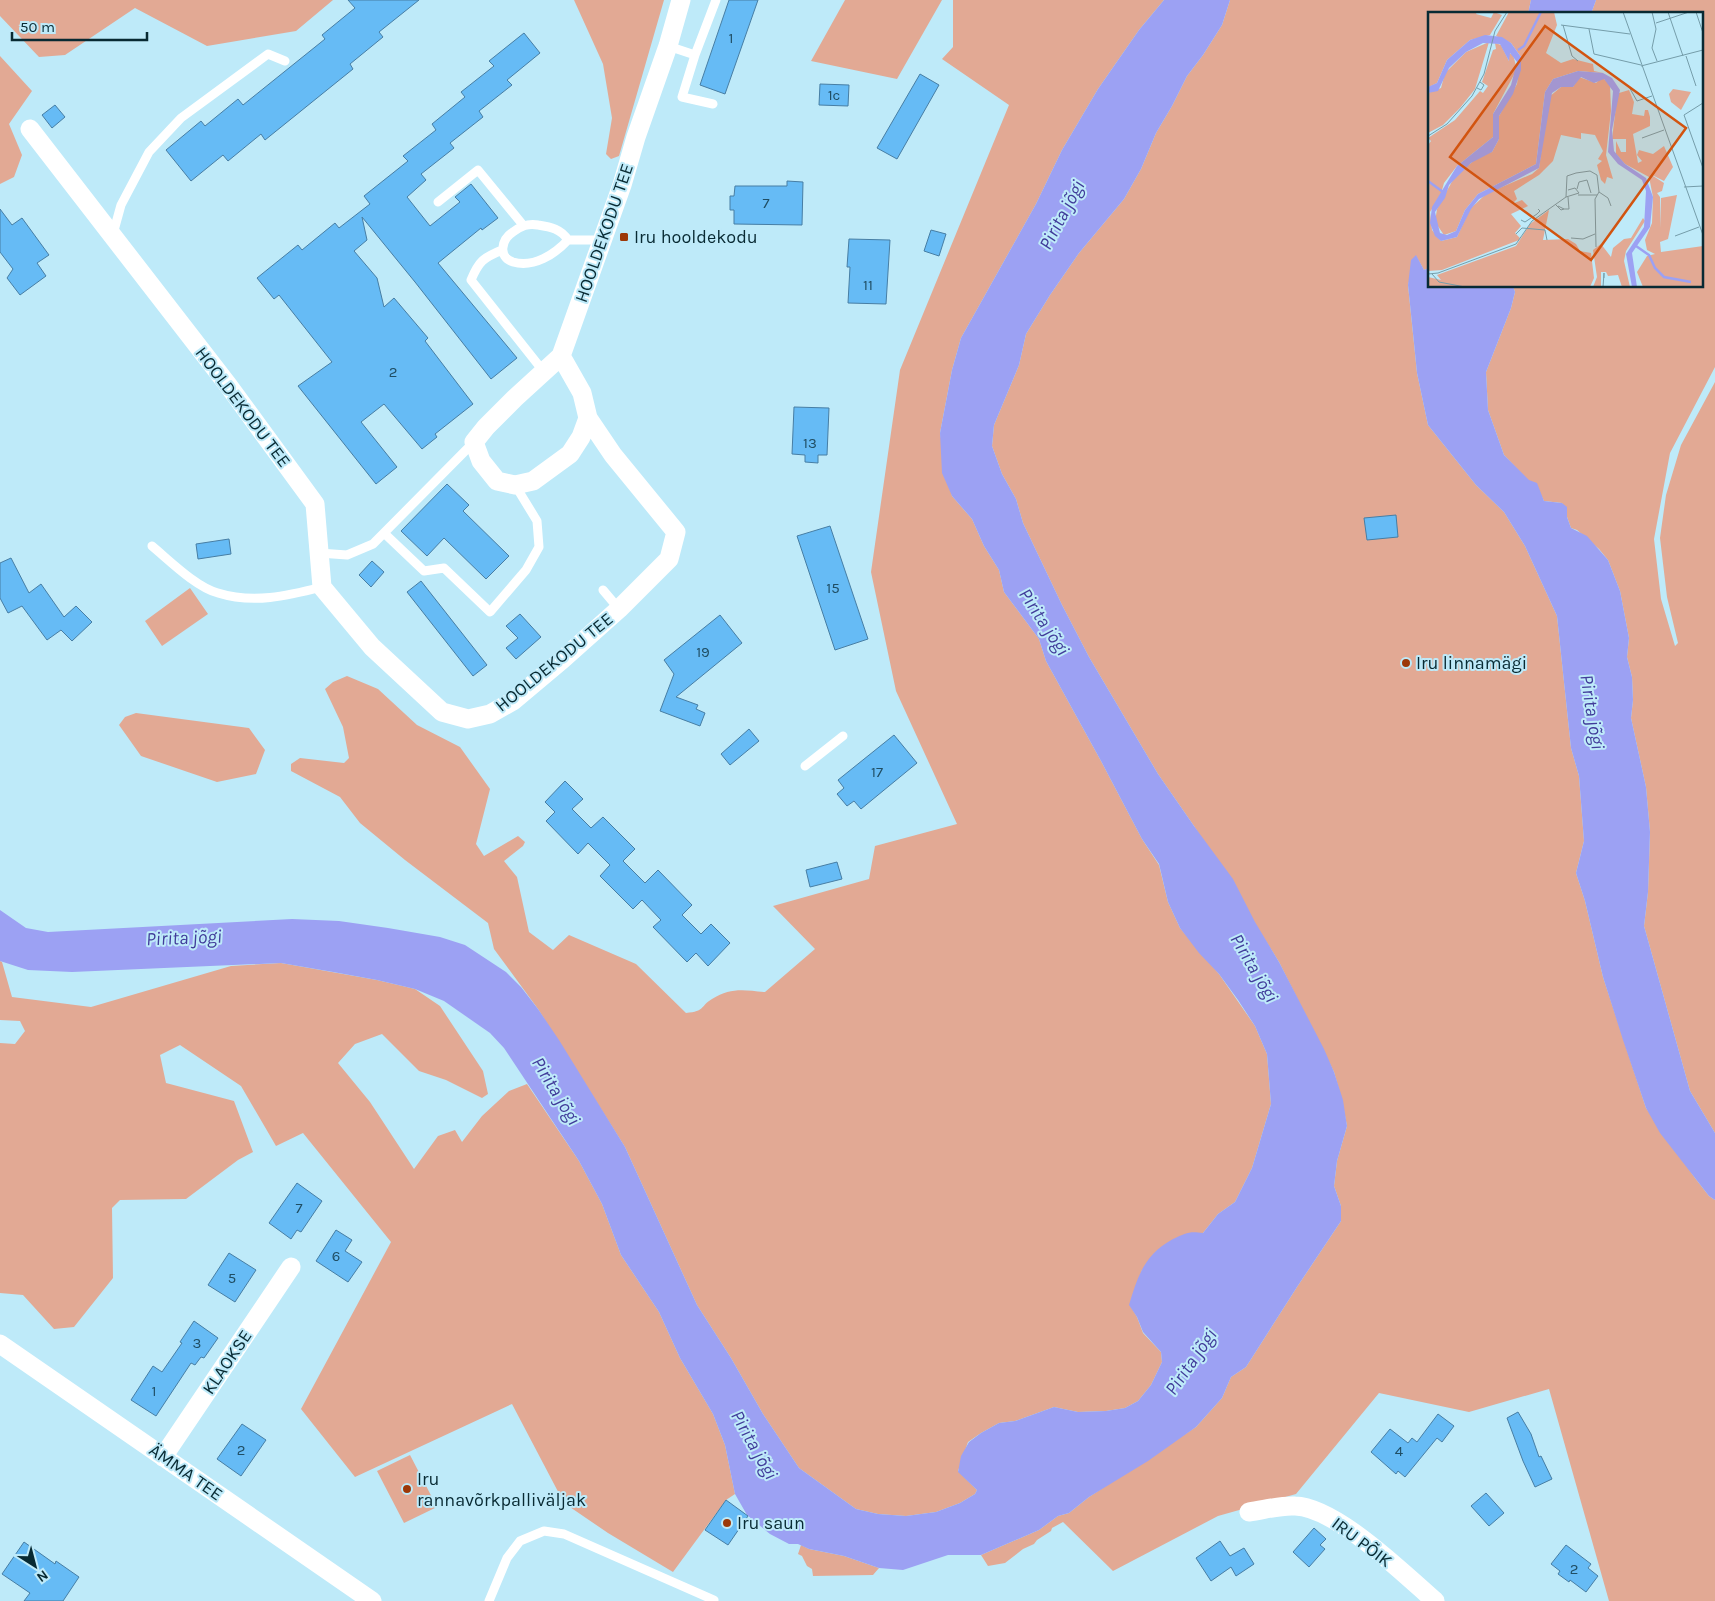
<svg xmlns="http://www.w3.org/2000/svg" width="1715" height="1601" font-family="Karla,sans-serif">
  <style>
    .green { fill: #e2a994 }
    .water { fill: #9ca1f3 }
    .building { fill: #66bbf5; stroke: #477ea4 }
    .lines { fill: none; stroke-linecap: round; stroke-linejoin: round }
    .lane { stroke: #fff; stroke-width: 9 }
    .street { stroke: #fff; stroke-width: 19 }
    .poi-dot { fill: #9c3808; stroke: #beeaf9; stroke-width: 2 }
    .labels { text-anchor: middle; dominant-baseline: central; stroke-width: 4; stroke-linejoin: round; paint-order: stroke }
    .number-label { font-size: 15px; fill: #204e64 }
    .street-label { font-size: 18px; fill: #082a33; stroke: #beeaf9 }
    .poi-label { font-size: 18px; fill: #082a33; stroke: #beeaf9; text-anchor: start }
    .water-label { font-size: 19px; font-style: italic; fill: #413c9a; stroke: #beeaf9 }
    .inset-river { fill: none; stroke: #9ca1f3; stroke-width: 2.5 }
    .inset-road { fill: none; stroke: #759daa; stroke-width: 1 }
    .view { fill: #d25410; fill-opacity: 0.15; stroke: #d25410; stroke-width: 2.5 }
    .inset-edge { fill: none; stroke: #082a33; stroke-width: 2.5 }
  </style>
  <rect width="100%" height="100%" fill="#beeaf9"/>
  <!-- green -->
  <path class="green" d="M0,0H333L296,31L207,46L135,8L65,55L39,57L0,16Z
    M574,0H664L619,156L611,159L606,154L612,118L603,64Z
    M845,0H942L897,79L811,61Z
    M953,0H1164L1139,30L1098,89L1062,150L1036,204L961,338L952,370L940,433L952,496L972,519L984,546L999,570L1004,592L1039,639L1046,661L1101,761L1142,839L1159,865L1168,902L1180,928L1219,974L1255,1026L1267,1054L1271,1104L1252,1168L1235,1202L1218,1214L1203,1233L1142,1270L1130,1305L1137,1317L1143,1333L1161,1352L1162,1362L1151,1385L1138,1401L1125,1408L1106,1411L1078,1412L1054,1407L1015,1421L999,1423L981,1433L968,1442L958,1471L977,1490L975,1494L960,1503L936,1512L906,1516L878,1514L856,1509L799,1468L763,1414L731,1358L697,1305L625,1147L538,1009L494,949L488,923L405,860L360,823L340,797L291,771V764L300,758L344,763L349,758L343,727L325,689L333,682L347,676L378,689L417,725L460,747L490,789L476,844L484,856L518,836L525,842L523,846L504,861L517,877L529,932L553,950L569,935L636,964L686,1013C706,1011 699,1007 712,999C731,987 744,990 765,992L815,949L773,906L869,879L875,846L957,824L896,691L871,572L900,370L1009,105L942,59L953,47Z
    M1230,0H1531L1528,14H1429V268L1424,270L1416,256L1408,285L1417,373L1428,425L1476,485L1504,512L1525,546L1557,616L1571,748L1579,776L1584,841L1576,873L1585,901L1603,977L1646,1108L1695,1178L1709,1196L1715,1200V1601H1609L1549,1389L1469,1412L1379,1393L1296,1494L1218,1516L1113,1571L1063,1522L1052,1528L1051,1531L1037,1540L1034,1544L1023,1549L1005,1563L988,1566L981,1555L1039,1530L1058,1516L1069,1513L1089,1497L1196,1427L1222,1398L1231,1377L1246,1367L1297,1287L1341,1221V1206L1334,1186L1337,1161L1347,1126L1342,1100L1334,1072L1279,962L1194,826L1158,774L1089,657L1062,605L1023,523L1016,499L1002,474L992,446L994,425L1019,365L1026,334L1050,295L1079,253L1124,199L1141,169L1156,133L1172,106L1187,76L1203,55L1222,25Z
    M1596,0H1715V367L1670,453L1654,539L1661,599L1675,646L1678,643L1667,597L1660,538L1666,495L1681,445L1715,382V1133L1690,1091L1644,926L1648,892L1650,832L1646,787L1631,718L1633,700L1632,677L1627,657L1629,638L1620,591L1608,560L1599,549L1577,530L1571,528L1562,503L1544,501L1540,493L1504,455L1488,410L1486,372L1511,308L1515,292L1513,286H1701V14H1591Z
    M0,56L32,91L9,124L22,155L14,177L0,184Z
    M190,588L208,614L162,646L145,621Z
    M136,713L249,728L265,750L256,774L217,782L141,756L119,725L125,717Z
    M0,961L2,962L12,997L91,1007L231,966L281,963L377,980L415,989L440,1006L483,1071L488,1094L482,1098L446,1080L419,1071L382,1034L355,1044L338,1063L370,1102L414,1169L438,1136L455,1130L462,1142L482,1116L509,1091L527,1084L579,1161L602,1204L621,1255L659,1312L680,1358L713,1414L725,1445L735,1494L726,1500L673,1572L608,1533L564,1503L512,1404L355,1477L301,1409L391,1242L303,1133L276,1146L241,1086L180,1045L160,1055L166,1083L234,1101L253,1152L238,1160L186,1199L120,1200L112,1208L113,1278L74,1327L54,1329L23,1295L0,1293V1043L15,1044L25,1031L20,1021L0,1020Z
    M410,1455L437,1507L404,1523L377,1471Z
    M801,1545L809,1549L844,1556L879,1568L873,1575L813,1576L812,1569L807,1566L802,1556L798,1554Z"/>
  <!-- water -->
  <path class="water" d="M1164,0H1230L1222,25L1203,55L1187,76L1172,106L1156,133L1141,169L1124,199L1079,253L1050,295L1026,334L1019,365L994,425L992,446L1002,474L1016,499L1023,523L1062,605L1089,657L1158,774L1194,826L1233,879L1255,922L1279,962L1324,1049L1334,1072L1343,1100L1347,1126L1337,1161L1334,1186L1341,1206V1221L1297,1287L1246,1367L1231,1377L1222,1398L1196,1427L1148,1461L1089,1497L1069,1513L1058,1516L1039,1530L981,1555H948L903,1570L879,1568L844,1556L809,1549L798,1544H789L770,1534L747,1515L735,1494L725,1445L713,1414L680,1358L659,1312L621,1255L602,1204L579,1161L504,1048L490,1033L444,1001L415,989L377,980L333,972L281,963L72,972L28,970L0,961V910L26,928L48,932L292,919L339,921L388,928L440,937L465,945L506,972L521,987L538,1009L559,1040L625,1147L697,1305L731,1358L763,1414L799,1468L856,1509L878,1514L906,1516L936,1512L960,1503L975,1494L977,1490L958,1472L961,1456L969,1442L981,1433L999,1423L1015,1421L1054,1407L1078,1412L1106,1411L1125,1408L1138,1401L1151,1385L1162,1362L1161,1352L1143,1332L1137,1317L1129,1305C1138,1275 1145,1254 1173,1239C1186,1233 1189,1231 1203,1233L1218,1214L1235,1202L1252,1168L1271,1104L1267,1054L1255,1026L1238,1000L1219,974L1199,953L1180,928L1168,902L1159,864L1142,839L1101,761L1046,661L1039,639L1004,592L999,570L984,546L972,519L952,496L942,473L940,433L952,370L961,338L1036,204L1062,150L1098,89L1139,30Z
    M1531,0H1596L1591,14H1528Z
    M1416,255L1424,270L1429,268V286H1513L1515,292L1511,308L1486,372L1488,410L1504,455L1529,480L1537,483L1544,501L1562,503L1567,507V517L1571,528L1587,536L1608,560L1620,591L1629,638L1627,657L1632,677L1633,700L1631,718L1646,787L1650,832L1648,892L1644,926L1690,1091L1715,1133V1200L1709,1196L1660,1133L1646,1108L1623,1040L1603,977L1585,901L1576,873L1584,841L1579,776L1571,748L1557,616L1525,546L1504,512L1476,485L1428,425L1417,373L1414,343L1408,285L1411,260Z"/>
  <!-- building -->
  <path class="building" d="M348,0H419L379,32L383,37L350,64L353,69L265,140L261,134L228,161L223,155L191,181L166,150L201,121L205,126L238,99L243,105L325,39L322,35L355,8Z
    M729,0H758L725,94L700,85Z
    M524,33L540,53L507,80L512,85L479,111L483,117L450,143L454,148L421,174L426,180L407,197L430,226L460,202L455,197L471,184L498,218L482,230L481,228L438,263L517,358L491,379L415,282L362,217L367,240L354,251L377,278L384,307L394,298L428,338L425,341L473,404L435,434L437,437L422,449L384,404L361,422L397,467L376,484L298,386L332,362L279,295L274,299L257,278L298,245L302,250L335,223L339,228L370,204L364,196L408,161L403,156L436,130L432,124L465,97L461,92L494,66L489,61Z
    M920,74L939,85L897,159L877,148Z
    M820,84L849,85L848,106L819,105Z
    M55,105L65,117L52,128L42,115Z
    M787,181L803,182L802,225L734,224V210H730V196H734L735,186H787Z
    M0,209L12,225L22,218L49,255L37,263L46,276L20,295L7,278L13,269L0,252Z
    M931,230L946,234L939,256L924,251Z
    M849,239L890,240L886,304L848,303L850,267H847Z
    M794,407L829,408L827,455H818V463L805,462V455L792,454Z
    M447,484L469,505L463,511L509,556L486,579L444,538L427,556L401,531Z
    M1396,515L1398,537L1367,540L1364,518Z
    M830,526L868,639L835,650L797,536Z
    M229,539L231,554L198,559L196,544Z
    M11,558L29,593L41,584L64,617L76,606L92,622L72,641L61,630L47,640L22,606L8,613L0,598V563Z
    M372,561L384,572L371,587L359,575Z
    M421,581L487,665L473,676L407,592Z
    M520,614L541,637L516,659L506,648L518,638L506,626Z
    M720,615L742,643L676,697L698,705L696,709L705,713L700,726L660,711L674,674L664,660Z
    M749,729L759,741L730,765L721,754Z
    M894,735L917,763L861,809L854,801L847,806L837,794L844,788L838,780Z
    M565,781L583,799L572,809L591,828L603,817L635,849L623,861L645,883L658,870L692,905L682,915L701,934L711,924L730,943L708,966L696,953L687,962L653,927L661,920L642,900L633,909L600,876L610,865L588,843L578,854L546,821L555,812L545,802Z
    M837,862L842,879L810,887L806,870Z
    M297,1183L322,1201L301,1232L297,1230L291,1239L269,1223Z
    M336,1230L352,1240L345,1251L362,1262L348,1282L316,1261Z
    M229,1253L256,1270L235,1302L208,1285Z
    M194,1321L218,1338L204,1358L201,1357L195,1365L191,1363L156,1416L131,1400L153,1366L162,1372L182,1343L180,1342Z
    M1518,1412L1531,1434L1539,1457L1541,1456L1552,1479L1535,1487L1523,1461L1507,1418Z
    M1438,1414L1454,1426L1442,1442L1437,1438L1405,1477L1398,1471L1396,1474L1371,1452L1390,1429L1408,1443L1412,1438L1417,1442Z
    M242,1424L266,1440L241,1476L217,1459Z
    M1486,1493L1504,1513L1489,1526L1471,1506Z
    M726,1500L748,1516L728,1545L705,1530Z
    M1314,1528L1326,1539L1320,1545L1325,1549L1309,1567L1293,1552Z
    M1220,1541L1230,1556L1244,1548L1254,1564L1236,1576L1231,1567L1211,1581L1196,1558Z
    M24,1542L55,1564L56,1561L79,1577L63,1601H24L30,1593L2,1574Z
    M1566,1545L1591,1564L1588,1568L1598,1576L1586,1592L1570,1580L1569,1582L1558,1574L1560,1571L1551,1564Z"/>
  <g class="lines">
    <!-- lane -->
    <path class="lane" d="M668,46L695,55
      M713,104L682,97L695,55L716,0
      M438,202L478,170L523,225
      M113,234L121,205L149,152L181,118L268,54L285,61
      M568,240C555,254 534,268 513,262C497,257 502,239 513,232C521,226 528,223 538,225C551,227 561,229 568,240H602
      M502,250C483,258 479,261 471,280L544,372
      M384,533L424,571L444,568L490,612L526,570L539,547L537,521L515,485
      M152,546C170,561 196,587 218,593C253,604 287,596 322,587
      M319,553L347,555L373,544L474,442
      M603,590L619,609
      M805,766L843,736
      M489,1601L507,1558L520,1541L544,1531L564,1534L714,1600"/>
    <!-- street -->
    <path class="street" d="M30,129L228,385L315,504L322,587L372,647L442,712L468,719L490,714L513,701L563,659L619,609L669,559L676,532L613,455L588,418L582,393L561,356
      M588,418L581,437L570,454L533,481L515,485L497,481L481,461L474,442L486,427L515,398L561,356L622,185L636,137L668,46L681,0
      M0,1344L372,1601
      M163,1457L291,1267
      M1249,1512C1264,1510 1280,1505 1295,1506C1336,1507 1404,1574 1435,1601"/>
  </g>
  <!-- markers -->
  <g class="poi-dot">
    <rect x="619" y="232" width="10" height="10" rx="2.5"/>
    <circle cx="1406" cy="663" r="5"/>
    <circle cx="407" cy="1489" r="5"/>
    <circle cx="727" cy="1523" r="5"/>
  </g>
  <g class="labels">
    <!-- number labels -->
    <g class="number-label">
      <text x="731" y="38">1</text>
      <text x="834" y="95">1c</text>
      <text x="766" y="203">7</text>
      <text x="868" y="285">11</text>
      <text x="393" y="372">2</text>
      <text x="810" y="443">13</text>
      <text x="833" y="588">15</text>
      <text x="703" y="652">19</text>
      <text x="877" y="772">17</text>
      <text x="299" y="1208">7</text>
      <text x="336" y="1256">6</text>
      <text x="232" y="1278">5</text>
      <text x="197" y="1343">3</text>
      <text x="154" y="1391">1</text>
      <text x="241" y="1450">2</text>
      <text x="1399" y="1451">4</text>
      <text x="1574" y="1569">2</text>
    </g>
    <!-- street labels -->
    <g class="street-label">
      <text transform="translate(604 233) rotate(-71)">HOOLDEKODU TEE</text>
      <text transform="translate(243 407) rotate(53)">HOOLDEKODU TEE</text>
      <text transform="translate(554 662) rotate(-39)">HOOLDEKODU TEE</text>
      <text transform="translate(227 1362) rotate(-56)">KLAOKSE</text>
      <text transform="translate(186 1472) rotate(35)">ÄMMA TEE</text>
      <text transform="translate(1362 1542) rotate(37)">IRU PÕIK</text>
    </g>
    <!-- poi labels -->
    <g class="poi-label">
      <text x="634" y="237">Iru hooldekodu</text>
      <text x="1416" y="663">Iru linnamägi</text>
      <text x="417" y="1479">Iru<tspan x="417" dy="21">rannavõrkpalliväljak</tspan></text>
      <text x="737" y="1523">Iru saun</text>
    </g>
    <!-- water labels -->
    <g class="water-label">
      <text transform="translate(1062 215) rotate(-62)">Pirita jõgi</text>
      <text transform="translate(1044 622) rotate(57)">Pirita jõgi</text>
      <text transform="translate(1592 712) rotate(81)">Pirita jõgi</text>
      <text transform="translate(184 938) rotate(-2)">Pirita jõgi</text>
      <text transform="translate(1254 968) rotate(60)">Pirita jõgi</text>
      <text transform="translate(556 1091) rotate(59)">Pirita jõgi</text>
      <text transform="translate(1191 1362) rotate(-55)">Pirita jõgi</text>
      <text transform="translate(754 1445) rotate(61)">Pirita jõgi</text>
    </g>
  </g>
  <!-- overview -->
  <g transform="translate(1428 12)">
    <rect width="275" height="275" fill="#beeaf9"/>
    <path d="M0,0H49L48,2L63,6L66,0L74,3L62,23L42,28L19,48L9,71L1,75ZM81,0H126L129,13L118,41L133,51L145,47L165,52L166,59L175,61L150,59L125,67L117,80L108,152L50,182L37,198L28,219L16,223L7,210L9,197L27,164L53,143L64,140L71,127V104L89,72L93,45L83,31L68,24ZM61,30L47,77L32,96L15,113L0,121V81L13,76L17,61L38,40ZM67,31L73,33L81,49V41L85,43L89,57L65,102V125L29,154L16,171L12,185L2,200L4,218L13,229L29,225L42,197L58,182L104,162L111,156L121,85L133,75H145L151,65L168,71L172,67H176L182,72L183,99L178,143L185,167L179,165L177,172L173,168L169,153L174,149L170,147L175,139L167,123L153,121V127L133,123L125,149L111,163L86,179L89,187L84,192L94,188L100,194L83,202L93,214L87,221L92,226L91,228L14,258L0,259V133L3,129L0,126L27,108L52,79L55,81L60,74L54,70L65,38L68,37ZM245,77L263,80L253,98L243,90L241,82ZM201,78L206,90L204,102L216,104L217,98H220L222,105V114L205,122L210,151L214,149L209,143L211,138L225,142L236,134L245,155L236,169L222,162L236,171L234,179L229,181L232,185V216L233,186L249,183L240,227L232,230L233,240L275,234V275H215L209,260L219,244L227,242L219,238L217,228L224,211L225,185L221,165L197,152L188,142V129L193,140H198V127H184L189,86L191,81ZM121,198L115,228L140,227L148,232L152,239L163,241L166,266L162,275H0V265L13,268L9,263L88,234L102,212ZM215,206L217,209L198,239L196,249L202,275H194L190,263L180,264L178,260H173V275H165L169,265L165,238L173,232L183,245L185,236L196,227L203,226Z" fill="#e2a994"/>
    <path d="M57,23L74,25L83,31L93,45V58L85,82L71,104V127L64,140L43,151L21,173L17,186L7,200L12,221L19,223L28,219L37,198L50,182L108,152L117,80L125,67L150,59L175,61L184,66L192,78L184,118L186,139L197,152L218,166L225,185L222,215L204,241L209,275H204L198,242L216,215L218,179L214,168L190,152L180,140L185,79L176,67L166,71L153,65L145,75H133L124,81L111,156L51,187L43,197L29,225L13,229L7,224L2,211L4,195L29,154L65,125V102L83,73L89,50L82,41L81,49L72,32L55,31L38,40L21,56L10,79L0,81V75L9,71L19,48L42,28Z" fill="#9ca1f3"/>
    <path class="inset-river" d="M90,38L96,34L113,0M0,169L15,180M208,234L221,243L227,256L236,265L263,270"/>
    <path class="inset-road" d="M195,0L275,223M224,0L228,17L224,36L229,49M240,0L255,44M268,0L275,21M228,11L261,0M133,13L202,22M135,13L144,44L150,49M161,17L166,42L213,53M258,44L268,74M213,54L275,38M200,73L209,89L224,84M49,76L53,78L56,73L52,70M275,91L256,103L275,156M0,124L19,112L44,84L56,62L67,19L79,0M214,126L236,118M256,175L275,174M149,177L151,170L159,168L163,181M171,180L180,186L183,194M150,183H169M138,185L151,181L147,176L140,178M127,192L133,198L136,197L130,194M136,197H141L140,185M93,208L97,210L109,202L112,199L110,197M88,222L94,216L117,218L119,228M247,224L271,215M143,226L155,227L167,222M0,262L10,261L88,232L104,209L138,185L139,164L148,161L162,159L169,163L171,180L167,187L168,235M4,262L11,270L37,275M175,275L176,261V266"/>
    <path class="view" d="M117,14L258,116L163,248L22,145Z"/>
    <rect width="275" height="275" class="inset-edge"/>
  </g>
  <!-- north arrow -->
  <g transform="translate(35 1566) rotate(144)" stroke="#beeaf9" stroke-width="4" paint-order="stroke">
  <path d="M0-4L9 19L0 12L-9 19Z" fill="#082a33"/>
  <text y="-8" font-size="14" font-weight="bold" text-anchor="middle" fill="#082a33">N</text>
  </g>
  <!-- scale -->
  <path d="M12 32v8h135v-8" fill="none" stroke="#082a33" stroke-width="2.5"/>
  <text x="20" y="32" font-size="15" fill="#082a33" stroke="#beeaf9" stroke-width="4" paint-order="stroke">50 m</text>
</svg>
